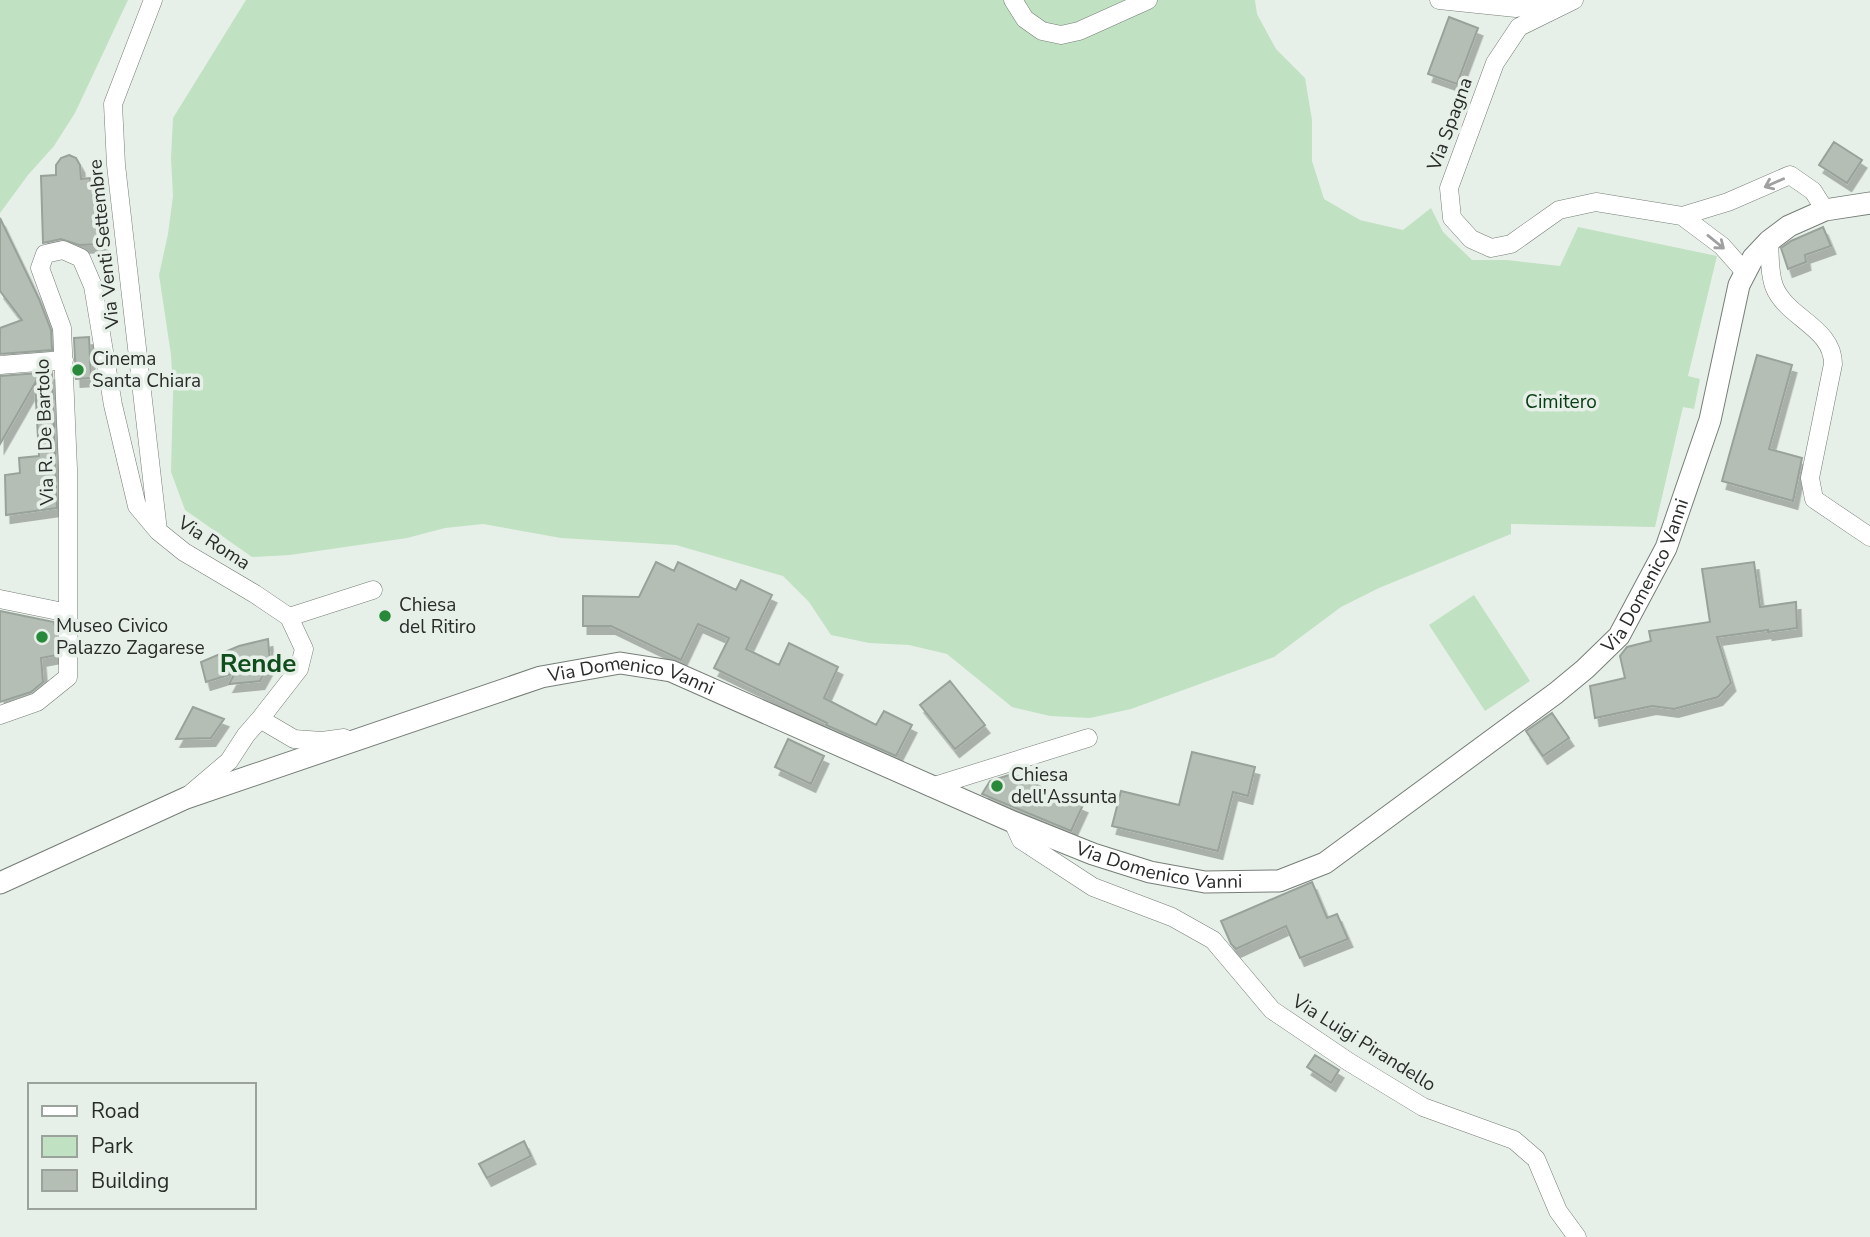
<svg xmlns="http://www.w3.org/2000/svg" width="1870" height="1237" viewBox="0 0 1870 1237" font-family="'Nunito Sans',sans-serif">
	<defs>
		<filter id="shadow"><feDropShadow dx="4.5" dy="8" stdDeviation="0" flood-color="#0004"/></filter>
	</defs>
	<rect width="100%" height="100%" fill="#e7f0e8"/>
	<path fill="#c1e1c3" d="M0,0h128l-53,113 -21,33 -26,29 -28,38z
		M246,0h1009l2,14 19,35 29,29 7,42v41l12,38 36,21 43,10 28,-22 12,24 29,28h35l53,6 18,-39 139,29 -29,120 12,3 -6,30 -11,-2 -28,120 -144,-3v10l-132,54 -38,19 -67,50 -143,52 -41,9 -40,-2 -38,-9 -65,-53 -38,-9 -40,-2 -38,-8 -22,-33 -26,-26 -107,-31 -115,-7 -78,-14 -38,4 -38,10 -117,17 -38,2 -67,-47 -14,-38 2,-79 -2,-38 -12,-80 9,-41 5,-38 -2,-38 2,-40z
		M1474,595l56,86 -45,30 -56,-86z"/>
	<path fill="#b5beb5" stroke="#99a29a" stroke-width="2" filter="url(#shadow)" d="M1449,17l29,11 -21,56 -29,-10z
		M1834,142l28,18 -15,23 -28,-18z
		M69,155l7,3 4,7 1,14 9,-1v11h12l2,55 -25,1 -18,-6 -18,4 -2,-67 15,-1v-10l5,-7z
		M0,218l39,81 12,31 1,20 -52,4v-26l22,-8 -22,-29z
		M1823,227l8,19 -26,9 1,7 -18,7 -7,-21 10,-7z
		M89,337l2,41 -15,1 -2,-41z
		M1757,355l35,10 -23,84 33,9 -9,43 -71,-20z
		M52,372l5,136 -51,7 -1,-40 15,-2 -1,-15 20,-2 -4,-73 -35,61v-68z
		M656,562l18,9 4,-9 58,28 5,-10 31,15 -26,54 33,16 10,-22 49,24 -14,31 52,27 8,-14 28,14 -16,31 -70,-31 1,-2 -113,-55 15,-30 -31,-14 -17,36 -70,-34h-28v-30l56,1z
		M1754,562l6,45 36,-5 1,26 -29,4v-2l-51,7 14,46 -13,14 -44,12 -22,-3 -57,12 -5,-32 35,-8 -5,-22 7,-9 24,-6 -2,-10 61,-9 -8,-53z
		M0,611l54,11 3,13v20l-16,3 2,24 -12,10 -31,10z
		M268,639l2,24 -10,18 -31,3 6,-11 -29,9 -5,-20 38,-16z
		M950,681l35,44 -30,24 -35,-44z
		M193,707l31,12 -13,19 -35,1z
		M1552,713l17,25 -26,18 -17,-25z
		M788,739l36,17 -13,28 -36,-17z
		M1192,752l63,15 -7,29 -15,-4 -15,59 -106,-25 9,-35 58,14z
		M1012,774l71,31 -12,26 -89,-37 8,-13z
		M1312,882l15,36 10,-4 11,25 -48,19 -14,-32 -50,23 -5,-5 -10,-23z
		M1315,1055l24,15 -8,13 -24,-16z
		M524,1141l7,15 -44,22 -8,-14z"/>
	<g fill="none" stroke-linecap="round" stroke-linejoin="round">
		<defs>
			<path id="minor" d="M153,0l-40,104 3,61 42,366
				M1013,0l12,19 17,12 19,4 18,-4 69,-31
				M1439,0l77,8 40,-8
				M1574,0l-55,27 -24,36 -46,125 3,30 19,21 20,9 20,-4 48,-34 37,-8 86,14 46,-14 62,-27 23,16 12,19
				M1682,216l40,30 23,26
				M1769,241c1,13 0,32 5,45 12,32 59,41 59,78l-23,114 4,21 56,38
				M0,365l64,-5
				M0,599l68,14
				M289,617l84,-27
				M0,715l37,-13 31,-25v-208l-6,-141 -22,-60 5,-14 18,-4 18,8 12,28 20,119 24,101 21,25 26,21 71,42 34,23 15,32 -5,20 -39,50 34,20 28,2 22,-3
				M931,787l157,-49
				M189,795l40,-34 17,-26 14,-16
				M1013,822l8,18 72,47 79,30 41,23 59,70 77,52 74,45 91,33 22,19 22,52 19,26"/>
			<g id="major">
				<path id="s1" d="M0,883l186,-85 355,-121 79,-14 51,8 342,151 80,32 57,18 55,10 74,-1 46,-18 231,-170 29,-24 34,-33 47,-88 44,-128 29,-135 14,-27 16,-17 20,-15 36,-16 45,-7"/>
			</g>
		</defs>
		<use href="#minor" stroke="#767e77" stroke-width="19"/>
		<use href="#major" stroke="#767e77" stroke-width="23"/>
		<use href="#minor" stroke="#fff" stroke-width="18"/>
		<use href="#major" stroke="#fff" stroke-width="21"/>
	</g>
	<defs><path id="oneway-shaft" d="M-6 0H5M1.5-3L5.5 0L1.5 3" fill="none" stroke-width="1.6" stroke-linecap="round" stroke-linejoin="round" transform="scale(1.75)"/></defs>
	<g stroke="#9fa09f">
		<use href="#oneway-shaft" transform="translate(1774 183) rotate(156)"/>
		<use href="#oneway-shaft" transform="translate(1716 242) rotate(39)"/>
	</g>
	<g fill="#29893b" stroke="#e7f0e8" stroke-width="2.5">
		<circle cx="78" cy="370" r="7"/>
		<circle cx="385" cy="616" r="7"/>
		<circle cx="42" cy="637" r="7"/>
		<circle cx="997" cy="786" r="7"/>
	</g>
	<g text-anchor="middle" dominant-baseline="central" stroke-width="7" stroke-linejoin="round" paint-order="stroke">
		<g font-size="19" fill="#292c29" stroke="#e7f0e8">
			<text transform="translate(1450 124) rotate(-70)">Via Spagna</text>
			<text transform="translate(104 244) rotate(-96)">Via Venti Settembre</text>
			<text transform="translate(45 432) rotate(-92)">Via R. De Bartolo</text>
			<text transform="translate(214 543) rotate(33)">Via Roma</text>
			<text stroke="none"><textPath href="#s1" startOffset="1848">Via Domenico Vanni</textPath></text>
			<text stroke="none"><textPath href="#s1" startOffset="672">Via Domenico Vanni</textPath></text>
			<text stroke="none"><textPath href="#s1" startOffset="1239">Via Domenico Vanni</textPath></text>
			<text transform="translate(1364 1043) rotate(32)">Via Luigi Pirandello</text>
		</g>
		<g font-size="19" fill="#292c29" stroke="#e7f0e8" text-anchor="start">
			<text x="92" y="359">Cinema<tspan x="92" dy="22">Santa Chiara</tspan></text>
			<text x="399" y="605">Chiesa<tspan x="399" dy="22">del Ritiro</tspan></text>
			<text x="56" y="626">Museo Civico<tspan x="56" dy="22">Palazzo Zagarese</tspan></text>
			<text x="1011" y="775">Chiesa<tspan x="1011" dy="22">dell'Assunta</tspan></text>
		</g>
		<g font-size="19" fill="#073d13" stroke="#e7f0e8">
			<text x="1561" y="402">Cimitero</text>
		</g>
		<g font-size="26" font-weight="bold" fill="#0f4d1c" stroke="#e7f0e8">
			<text x="258" y="663">Rende</text>
		</g>
	</g>
	<rect x="28" y="1083" width="228" height="126" fill="#e7f0e8" stroke="#9ba29c" stroke-width="2"/>
	<rect x="42" y="1106" width="35" height="10" fill="#ffffff" stroke="#9ba29c" stroke-width="2"/>
	<text x="91" y="1118" font-size="21" fill="#292c29">Road</text>
	<rect x="42" y="1136" width="35" height="21" fill="#c1e1c3" stroke="#9ba29c" stroke-width="2"/>
	<text x="91" y="1153" font-size="21" fill="#292c29">Park</text>
	<rect x="42" y="1170" width="35" height="21" fill="#b5beb5" stroke="#9ba29c" stroke-width="2"/>
	<text x="91" y="1188" font-size="21" fill="#292c29">Building</text>
</svg>
